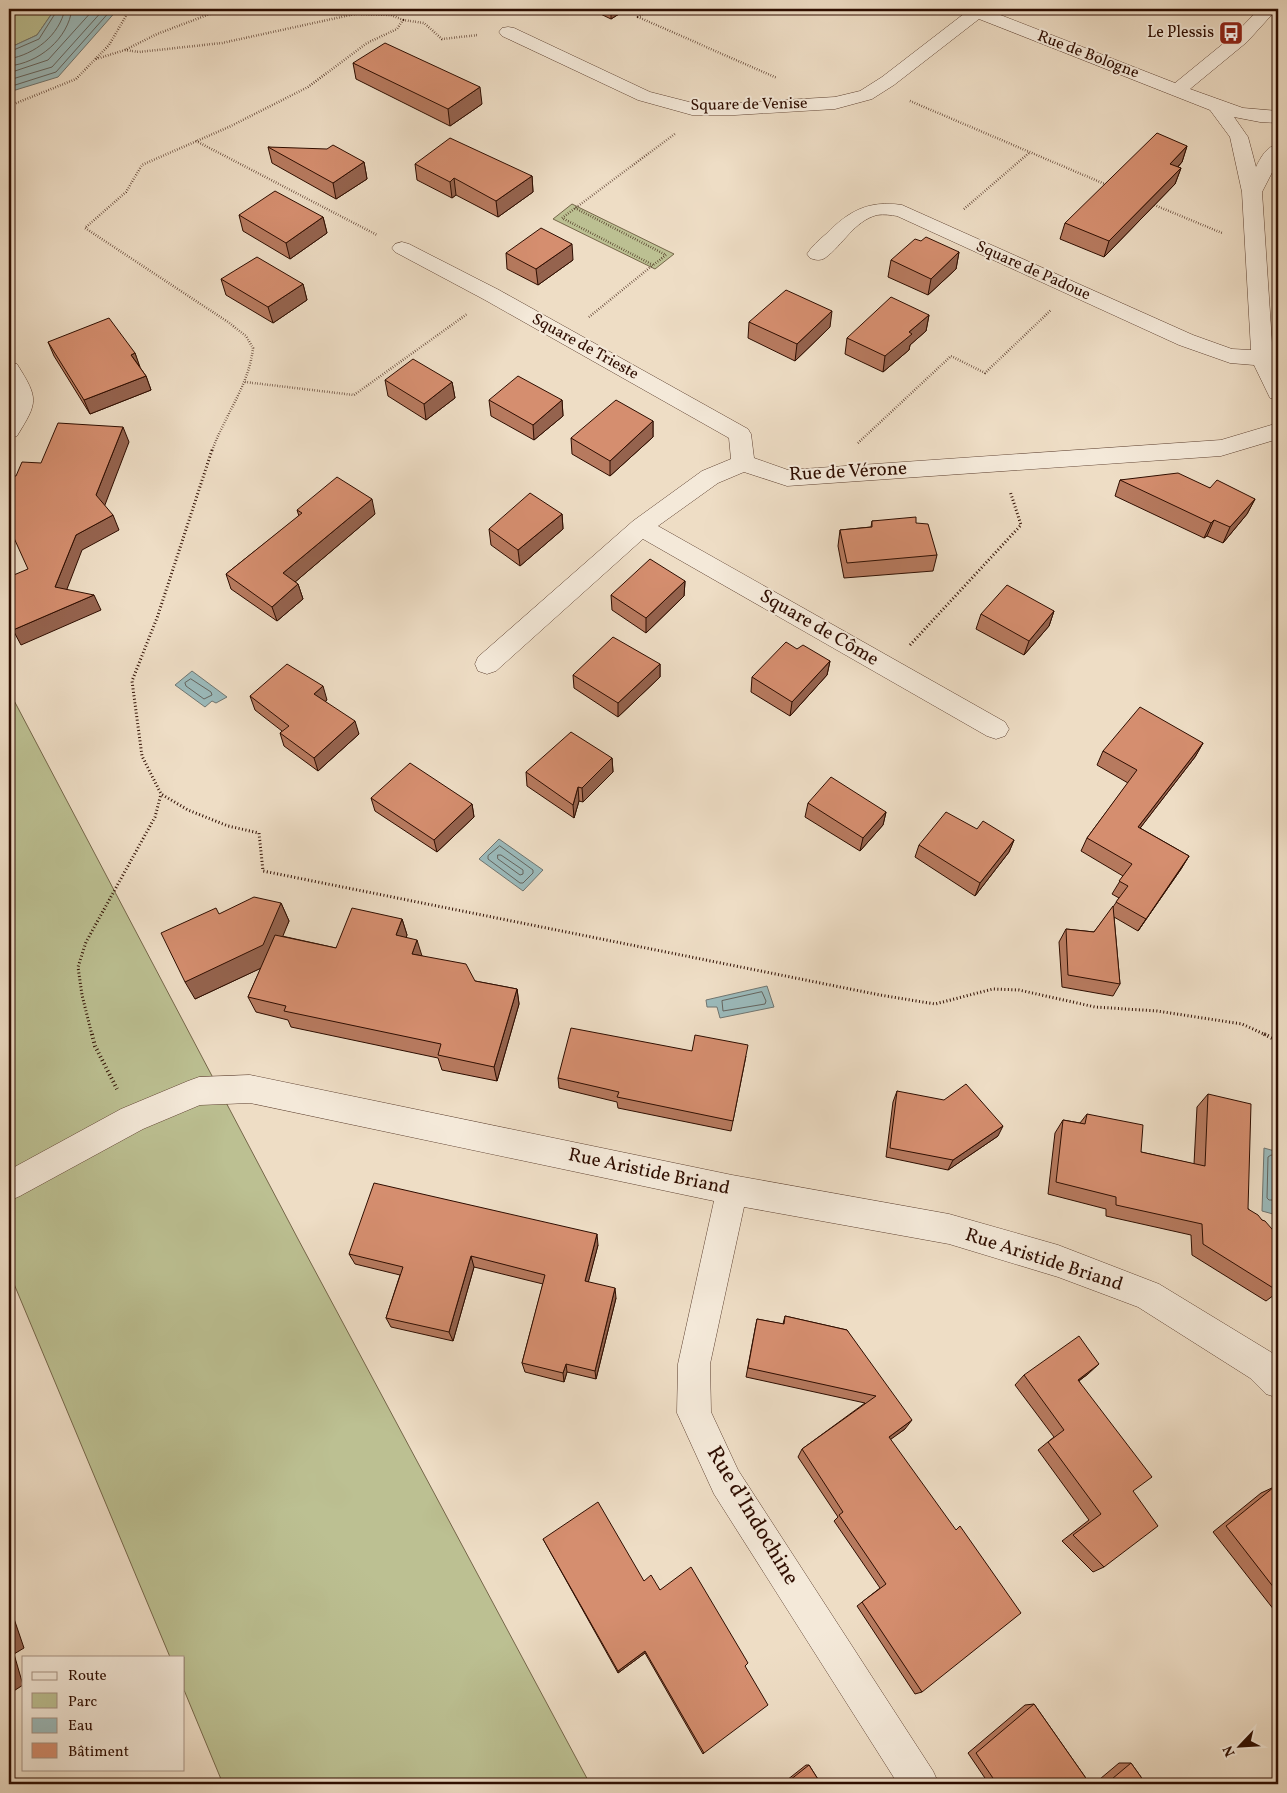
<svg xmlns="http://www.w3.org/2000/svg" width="1287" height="1793" viewBox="0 0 1287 1793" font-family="Vollkorn,serif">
	<rect width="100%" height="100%" fill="#eeddc5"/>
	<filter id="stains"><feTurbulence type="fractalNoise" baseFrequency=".004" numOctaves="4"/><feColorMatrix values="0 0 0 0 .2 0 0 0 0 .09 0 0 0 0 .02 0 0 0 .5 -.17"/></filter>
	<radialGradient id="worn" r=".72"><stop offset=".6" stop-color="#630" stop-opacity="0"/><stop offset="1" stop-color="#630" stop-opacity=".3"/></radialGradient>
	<path fill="#bcc092" stroke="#756649" d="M9,9h46l-18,26 -28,13z
		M572,204l102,50 -19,15 -102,-50z
		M9,691l289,548 292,545h-367l-39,-94v-33h-14l-161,-385z"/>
	<path fill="#9bbabb" stroke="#6f7570" d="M55,9h63l-60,68 -49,15v-44l28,-13z
		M192,671l35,26 -11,6 -4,-2 -7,6 -30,-22z
		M499,839l44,31 -20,21 -44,-32z
		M767,986l7,21 -54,11 -3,-11h-10l-1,-7z
		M1264,1148l14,4v53l-5,-1v10l-11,-3z"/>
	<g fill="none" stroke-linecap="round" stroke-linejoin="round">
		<path stroke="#64645e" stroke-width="1" d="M9,52l30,-13 19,-30
			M9,59c26,-5 50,-23 56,-50
			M9,66c30,-3 59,-27 63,-57
			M9,73l39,-13 46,-51
			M9,80l43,-13 52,-58
			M9,87l47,-15 56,-63
			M191,679l20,13 1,3 -8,4 -18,-13 -1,-3z
			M500,846l33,24v3l-10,10h-3l-32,-24v-3z
			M498,855h3l22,15v4l-3,1 -22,-16z
			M762,992l4,9 -1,3 -42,7 -1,-10z
			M1278,1156l-7,-1 -3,2 -1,41 2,2h9"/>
		<defs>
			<path id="street" d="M961,9h24l190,74 60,-49 24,-25h18l-30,33 -57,47 53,19 35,3v12l-18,-1 -26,-5 14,20 8,30c5,-10 10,-20 22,-23v17l-16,31 11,166 5,12v30l-8,-2 -16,-33 -24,-2 -51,-18 -282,-129c-6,-1 -13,-2 -20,-1 -23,6 -34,30 -52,43 -5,3 -10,2 -15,0l-3,-4c5,-8 12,-14 19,-20 23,-23 42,-34 76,-29l291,130 39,14 19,1 -9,-158 -12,-55 -20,-27 -231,-91 -85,66 -22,14 -37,10 -100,6h-43l-54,-15 -136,-64 -3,-4 3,-4 6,-1 6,1 136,64 43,11h42l100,-6 25,-6 22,-14 83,-64z
				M402,242l7,2 90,46 249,139 3,5 3,24 34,12 433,-30 57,-17v16l-57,17 -434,30 -43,-14 -26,11 -60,43 347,196 4,7 -4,7 -9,3 -9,-3 -344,-197 -147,132 -9,3 -9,-3 -3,-7 3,-7 155,-136 69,-50 29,-12 -2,-21 -244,-138 -90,-48 -3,-4 3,-4z
				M9,362l8,2c22,35 21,38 0,72l-8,3v-26l4,-13 -4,-14z
				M250,1075l482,100 217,39 109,31 101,39 115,70 4,5v39l-12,-4 -16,-16 -112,-71 -80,-30 -109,-33 -205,-37 -34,157 1,48 27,58 195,301 6,13h-41l-184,-290 -37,-81 1,-49 36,-163 -464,-98 -50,2 -57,24 -123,67 -11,5v-31l112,-61 67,-28 11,-4z"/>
		</defs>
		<use href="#street" stroke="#5e4131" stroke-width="1"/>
		<path stroke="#2e0d00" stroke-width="2.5" stroke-dasharray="0.5 2" stroke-linecap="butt" d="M651,9l-13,8 139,61
			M403,20l21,3 18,16 36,-4
			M125,50l14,2 83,-9 133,-29 36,1 12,5 -6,9 -30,14 -59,44 -79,40 -87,38 -16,27 -41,36 143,94 18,14 7,12c-4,38 -29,68 -41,103
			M96,59l29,-9 32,-16 66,-25
			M910,101l197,84
			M9,106l67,-27 33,-34 21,-36
			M196,141l181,94
			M1152,204l70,29
			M575,208l91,47 -13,10
			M964,209l66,-57
			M589,317l64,-52 -91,-47 114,-85
			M245,382l109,13 113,-81
			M858,443l93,-87 34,17 66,-63"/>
		<path stroke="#2e0d00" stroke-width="3" stroke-dasharray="1 2.5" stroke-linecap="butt" d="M212,450l-55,168 -25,63 10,75 19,38 27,16 40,16 31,7 4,38 617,124 55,9 58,-15 26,1 76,17 62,4 85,13 24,11
			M910,645l111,-120 -11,-34
			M92,1035l-10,-40 -4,-28 8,-25 69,-125 6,-23"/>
		<path stroke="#2e0d00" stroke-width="4" stroke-dasharray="1 3" stroke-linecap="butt" d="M92,1034l3,12 22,43
			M1264,1034l14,7"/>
		<use href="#street" fill="#f4e9d9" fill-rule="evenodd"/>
	</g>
	<path fill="#b77a5f" stroke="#2e0d00" d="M590,9h37l-16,10z
		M353,63l129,41 -32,22 -94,-47z
		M1187,146l-5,16 -4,5 3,1 -6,16 -71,73 -44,-18 5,-16z
		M268,147l96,15 3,17 -31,20 -64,-36z
		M415,164l117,12 1,16 -35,25 -42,-22 -4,3 -35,-18z
		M239,215l84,2 4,16 -37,26 -47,-28z
		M959,252l-3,17 -28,26 -40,-18 3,-17z
		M506,253l67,7 -35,25 -31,-16z
		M221,279l82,5 4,16 -34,23 -47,-28z
		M929,315l-3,16 -16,14 -1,5 -26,22 -38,-18 2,-16z
		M749,322l81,5 -35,34 -47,-23z
		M48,342l87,11 4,13 7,10 5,14 -61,24 -36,-58z
		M385,380l67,2 3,16 -29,22 -38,-24z
		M489,400h73l1,16 -29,24 -43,-24z
		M653,421v16l-43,39 -38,-22 -1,-16z
		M1120,480l90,8 45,11 -8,15 -24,29 -16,-7 -3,2 -89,-42z
		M297,510l78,4 -80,68 3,2 5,15 -26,22 -46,-32 -5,-15 73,-58z
		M562,514l1,15 -43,37 -29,-21 -2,-16z
		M872,521l44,2 21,32 -4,16 -89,7 -6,-32 2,-16 31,-3z
		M685,581l-1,15 -38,37 -34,-23 -1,-15z
		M1054,611l-5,15 -25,29 -48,-26 5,-15z
		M797,649l33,12 -3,14 -37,41 -39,-24 1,-15z
		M660,664v13l-42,40 -44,-29 -1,-13z
		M250,696l77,4 -2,1 34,33 -41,37 -34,-25 -4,-13 2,-2 -27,-21z
		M1203,743l-8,14 -55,71 49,28 -8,13 -43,62 -24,-14 6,67 -7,12 -51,-9 -3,-45 7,-13 28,3 19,-25 6,-9 -7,-4 11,-18 -42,-25 6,-13 41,-55 -31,-18 6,-14z
		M612,758l1,14 -30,30 -4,-1 -5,17 -47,-32 -1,-14z
		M371,798l101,6 2,13 -37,35 -62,-41z
		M808,803l78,9 -3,13 -23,26 -55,-34z
		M1014,840l-5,12 -34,44 -60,-39 4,-12z
		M281,903l8,18 -7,15 54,12 66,-29 5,16 -1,2 16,19 53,25 42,8 2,15 -22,77 -55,-11 -4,-12 -147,-31 -3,-7 -32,-8 -8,-15 13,-29 -66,31z
		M692,1051l54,5 -15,75 -113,-23 -1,-6 -58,-14 -1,-10z
		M897,1091l101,45 -50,34 -62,-13 7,-55z
		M1208,1094l40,115 14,11 16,16v56l-12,9 -74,-46 -1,-20 -85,-19v-7l-58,-15 7,-61 8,-13 17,3 7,-9 54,38 53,12 3,-57z
		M598,1245l-10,37 28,16 -20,81 -29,-7 -3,10 -39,-10 -3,-9 21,-79 -69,-17 -21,74 -62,-14 -5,-9 14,-43 -45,-11 -6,-10z
		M785,1316l62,14 58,99 -15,10 32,253 -7,2 -58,-88 23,-18 -46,-67 4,-4 -40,-60 4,-8 63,-46 -119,-26 9,-48 2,-10 26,5z
		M1088,1374l-9,7 54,110 -29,76 -11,5 -31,-31 27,-21 -51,-70 16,-13 -39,-52 9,-10z
		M1274,1487l4,5v123l-65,-83 48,-39z
		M543,1539l101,42 16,9 85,76 -41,87 -1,1 -58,-101 -27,20z
		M1034,1704l56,80h-101l-21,-31 57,-48z
		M1119,1763h12l15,21h-52z
		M806,1765h3l12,19h-39z"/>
	<path fill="#95634e" stroke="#2e0d00" d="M611,9h16l-16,10z
		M480,87l2,17 -32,22 -2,-17z
		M1187,146l-5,16 -17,18 5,-16z
		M364,162l3,17 -31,20 -3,-16z
		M1181,168l-6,16 -71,73 5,-16z
		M532,176l1,16 -35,25 -2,-16z
		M454,178l2,17 -4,3 -2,-16z
		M323,217l4,16 -37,26 -4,-16z
		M572,244l1,16 -35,25 -2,-16z
		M959,252l-3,17 -28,26 3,-16z
		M303,284l4,16 -34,23 -5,-16z
		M832,311l-2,16 -35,34 2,-17z
		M929,315l-3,16 -16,14 -1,5 -26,22 2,-16 24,-24z
		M135,353l5,14 -9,-12z
		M146,376l5,14 -61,24 -6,-14z
		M452,382l3,16 -29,22 -2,-16z
		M562,400l1,16 -29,24 -1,-15z
		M653,421v16l-43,39v-15z
		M123,427l6,15 -26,68 -7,-15z
		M372,499l3,15 -87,74 -5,-15z
		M1255,499l-8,15 -24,29 7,-16z
		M562,514l1,15 -43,37 -2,-16z
		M113,515l6,15 -37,20 -20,52 -7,-15 21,-52z
		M1214,520l-7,16 -3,2 7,-15z
		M685,581l-1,15 -38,37v-15z
		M298,584l5,15 -26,22 -5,-14z
		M94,595l7,15 -80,35 -8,-15z
		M1054,611l-5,15 -25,29 5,-14z
		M830,661l-3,14 -37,41 2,-14z
		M660,664v13l-42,40v-14z
		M323,686l4,14 -9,7 -4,-13z
		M355,721l4,13 -41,37 -4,-13z
		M1203,743l-8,14 -64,83 7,-13z
		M612,758l1,14 -30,30 -1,-14z
		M578,787l1,14 -5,17 -1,-13z
		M472,804l2,13 -37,35 -3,-12z
		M886,812l-3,13 -23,26 3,-13z
		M1014,840l-5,12 -34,44 5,-13z
		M1189,856l-8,13 -43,62 8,-12z
		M281,903l8,18 -17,42 -77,36 -10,-17z
		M402,919l5,16 -6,16 -5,-16z
		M417,940l5,16 -10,-2z
		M517,989l2,15 -22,77 -3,-14z
		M1003,1126l-5,10 -50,34 5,-10z
		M597,1234l1,11 -12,46 -1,-10z
		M471,1256l3,11 -21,74 -4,-9z
		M615,1288l1,10 -20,81 -1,-8z
		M566,1364l1,8 -3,10 -1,-9z
		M1099,1364l-11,10 -21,15 11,-9z
		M912,1420l-7,9 -22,16 6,-8z
		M9,1472l3,7 -3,2z
		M9,1604l15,44 -10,6 9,31 -14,9z
		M645,1651v2l-27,20v-2z"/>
	<path fill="#d58e6f" stroke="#2e0d00" d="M385,43l95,44 -32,22 -95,-46z
		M1157,133l30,13 -17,18 11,4 -72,73 -44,-18z
		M450,138l82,38 -36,25 -42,-23 -4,4 -35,-18z
		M333,145l31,17 -31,21 -65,-36 59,2z
		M275,191l48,26 -37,26 -47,-28z
		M541,228l31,16 -36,25 -30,-16z
		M926,237l33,15 -28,27 -40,-19 24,-21 6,2z
		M257,257l46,27 -35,23 -47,-28z
		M786,290l46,21 -35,33 -48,-22z
		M891,297l38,18 -20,17 3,2 -27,22 -38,-18z
		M109,318l26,35 -4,2 15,21 -62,24 -36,-58z
		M413,359l39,23 -28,22 -39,-24z
		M518,376l44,24 -29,25 -44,-25z
		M616,400l37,21 -43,40 -39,-23z
		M58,423l65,4 -27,68 17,20 -37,20 -21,52 39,8 -81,35 -4,-7v-46l19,-8 -19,-42v-13l1,-2h-1v-28l3,-8h4l6,-14 19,1z
		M1178,473l32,15 7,-8 38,19 -25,28 -16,-7 -3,3 -91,-43z
		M337,477l35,22 -89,74 15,11 -26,23 -46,-33 76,-61 -5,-3z
		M530,493l32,21 -44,36 -29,-21z
		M916,517v6l12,1 9,31 -90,8 -7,-33 32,-3v-6z
		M650,559l35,22 -39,37 -35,-23z
		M1007,585l47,26 -25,30 -48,-27z
		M613,637l47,27 -42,39 -45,-28z
		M786,642l11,7 6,-4 27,16 -38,41 -40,-25z
		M287,664l36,22 -9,8 41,27 -41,37 -34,-25 9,-7 -39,-30z
		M1140,707l63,36 -65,84 51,29 -43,63 -30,-17 12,-16 -9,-5 13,-17 -45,-26 50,-68 -34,-19z
		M571,732l41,26 -30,30 -4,-1 -5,18 -47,-33z
		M410,763l62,41 -38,36 -63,-42z
		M831,777l55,35 -23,26 -55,-35z
		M946,812l31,17 6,-8 31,19 -34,43 -61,-38z
		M254,897l27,6 -18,42 -78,37 -24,-49 55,-25 3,6z
		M1113,906l7,78 -52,-9 -2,-46 28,3z
		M352,908l50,11 -6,16 21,5 -5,14 54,10 9,17 42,8 -23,78 -56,-12 3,-11 -157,-33 2,-5 -38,-9 27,-62 61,13z
		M571,1028l121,23 3,-16 53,10 -15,76 -116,-24 2,-5 -61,-14z
		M966,1084l37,42 -50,34 -63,-12 7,-57 47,9z
		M1208,1094l43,10 -3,105 10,6 4,5 3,1 13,15v55l-75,-47 -1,-20 -86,-19v-8l-60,-15 7,-62 22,4 2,-10 56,11 -2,27 64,14z
		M374,1183l223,51 -12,47 30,7 -20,83 -29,-7 -3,9 -41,-10 23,-88 -74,-19 -22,76 -63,-14 17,-51 -54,-13z
		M785,1316l62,14 65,90 -23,17 67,93 4,-4 61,87 -99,79 -60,-90 24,-18 -47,-69 4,-3 -41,-63 74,-53 -128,-28 9,-49 27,5z
		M1079,1336l20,28 -21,16 74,97 -19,14 25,35 -54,41 -31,-32 28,-21 -53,-72 16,-12 -40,-55z
		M1274,1487l4,5v101l-52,-67z
		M598,1502l46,79 7,-6 9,15 31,-23 57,96 -3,3 23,39 -64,48 -59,-102 -27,20 -75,-132z
		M9,1636l3,10 -3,2z
		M9,1675l2,8 -2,2z
		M1034,1704l56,80h-93l-21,-31z
		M1131,1763l15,21h-40z
		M809,1765l12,19h-36z"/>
	<defs>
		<symbol id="bus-square" viewBox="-11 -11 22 22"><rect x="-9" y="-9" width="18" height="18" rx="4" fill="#8f2418" stroke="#f4e9d9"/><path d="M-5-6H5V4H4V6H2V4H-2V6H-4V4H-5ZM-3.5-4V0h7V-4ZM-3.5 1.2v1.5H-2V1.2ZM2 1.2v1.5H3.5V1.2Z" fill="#fff"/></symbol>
	</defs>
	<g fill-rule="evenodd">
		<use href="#bus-square" x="1217" y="19" width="28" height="28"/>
	</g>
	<g text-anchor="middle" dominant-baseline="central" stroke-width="4" stroke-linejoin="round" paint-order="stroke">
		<g font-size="16" fill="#2e0d00" stroke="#f4e9d9" text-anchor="end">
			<text x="1214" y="33">Le Plessis</text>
		</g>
		<g font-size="16" fill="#2e0d00" stroke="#f4e9d9">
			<text transform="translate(1088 55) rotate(21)">Rue de Bologne</text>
			<text transform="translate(749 105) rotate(-1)">Square de Venise</text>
			<text transform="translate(1033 271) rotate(24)">Square de Padoue</text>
			<text transform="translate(585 347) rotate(29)">Square de Trieste</text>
		</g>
		<g font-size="19" fill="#2e0d00" stroke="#f4e9d9">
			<text transform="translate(848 472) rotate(-3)">Rue de Vérone</text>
			<text transform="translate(819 628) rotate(30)">Square de Côme</text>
			<text transform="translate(649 1172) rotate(12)">Rue Aristide Briand</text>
			<text transform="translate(1044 1260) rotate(18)">Rue Aristide Briand</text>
		</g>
		<g font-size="22" fill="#2e0d00" stroke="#f4e9d9">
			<text transform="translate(752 1516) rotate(59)">Rue d’Indochine</text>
		</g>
	</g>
	<rect width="1287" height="1793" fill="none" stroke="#eeddc5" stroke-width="30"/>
	<rect x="10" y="10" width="1267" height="1773" fill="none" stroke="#2e0d00" stroke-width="2.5"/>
	<rect x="15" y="15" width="1257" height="1763" fill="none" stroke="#2e0d00"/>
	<rect x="22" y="1656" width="162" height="115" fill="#f4e9d9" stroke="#a59182"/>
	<rect x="32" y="1672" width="25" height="8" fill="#f4e9d9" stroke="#a59182"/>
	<text x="68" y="1680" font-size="15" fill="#2e0d00">Route</text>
	<rect x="32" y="1693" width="25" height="15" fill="#bcc092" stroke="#a59182"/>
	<text x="68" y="1706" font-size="15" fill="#2e0d00">Parc</text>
	<rect x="32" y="1718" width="25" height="15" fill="#9bbabb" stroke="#a59182"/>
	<text x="68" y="1730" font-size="15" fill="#2e0d00">Eau</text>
	<rect x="32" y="1743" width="25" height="15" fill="#d58e6f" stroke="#a59182"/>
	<text x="68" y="1756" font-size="15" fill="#2e0d00">Bâtiment</text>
	<g transform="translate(1240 1746) rotate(245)" stroke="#f4e9d9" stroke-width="4" paint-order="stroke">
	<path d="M0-4L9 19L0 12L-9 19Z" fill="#2e0d00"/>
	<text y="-8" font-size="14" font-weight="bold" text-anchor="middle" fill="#2e0d00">N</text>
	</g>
	<rect width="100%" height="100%" filter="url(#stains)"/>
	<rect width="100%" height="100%" fill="url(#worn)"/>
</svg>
